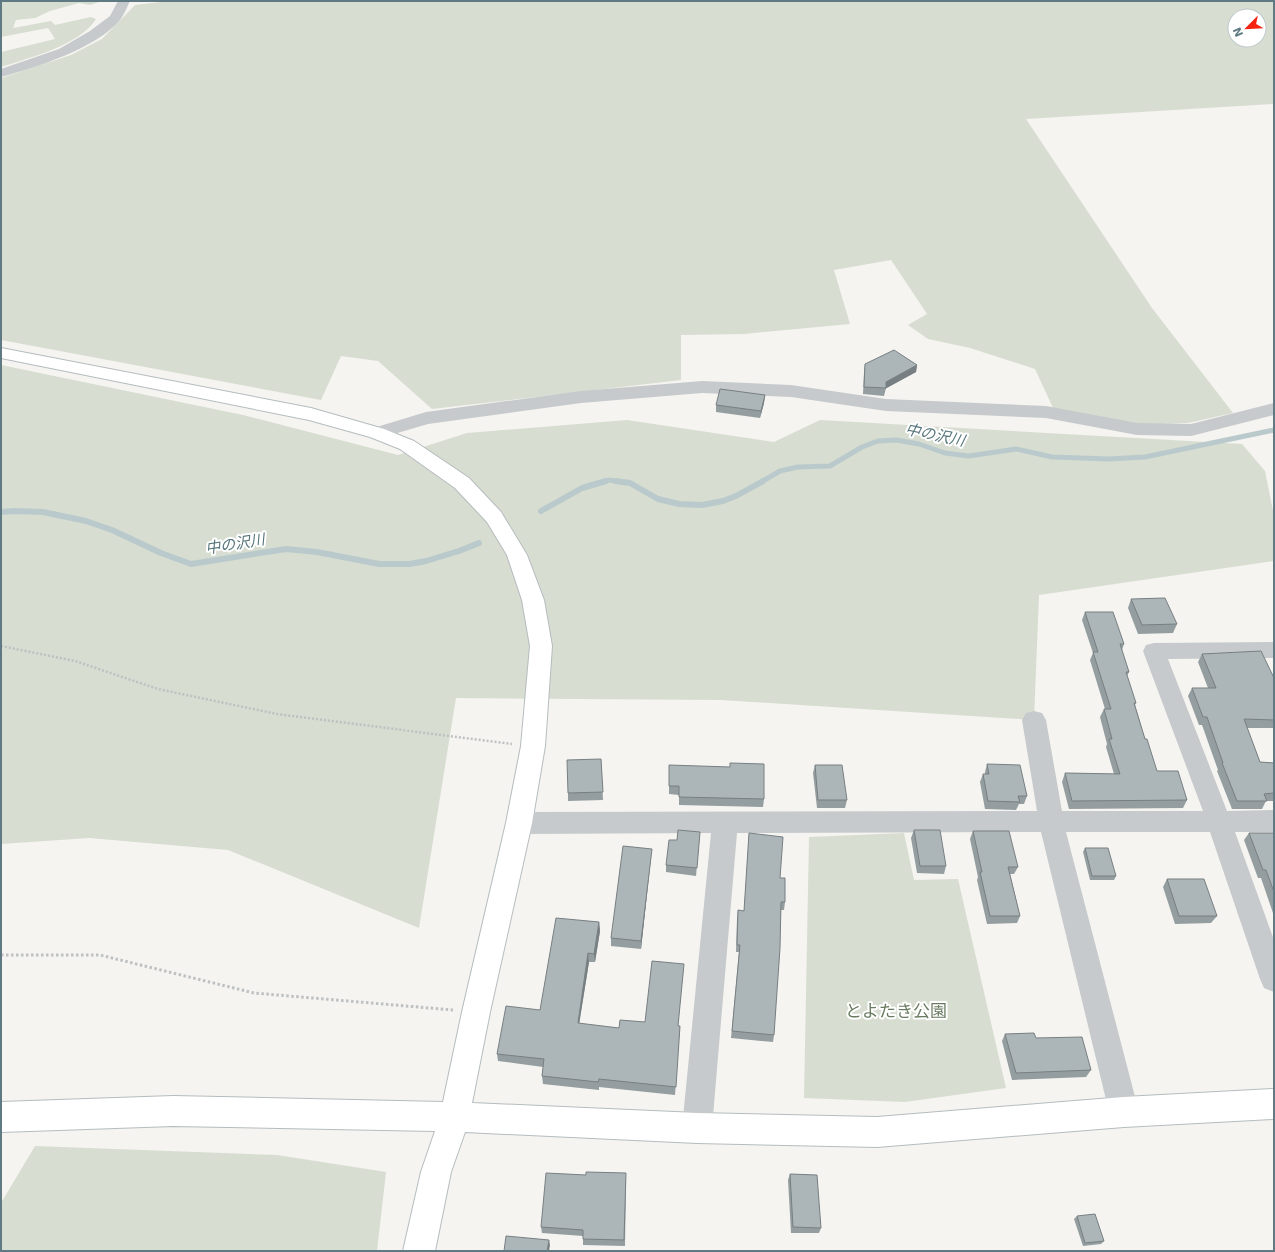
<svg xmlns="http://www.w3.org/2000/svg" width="1275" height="1252" viewBox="0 0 1275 1252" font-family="'DejaVu Sans','Noto Sans JP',sans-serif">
	<rect width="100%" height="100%" fill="#f5f4f0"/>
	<path fill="#d7ddd0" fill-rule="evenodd" d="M1,1h101l-12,4 -11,-2 -29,8 -15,7 -19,2 -3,8 38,-7 4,4 36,-8 5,2c-16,26 -67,39 -95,48v-15l54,-13 -7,-11 -47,9z
		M170,1h1104v103l-248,15 126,189 81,105 -45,10 -52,2 -82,-15 -19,-41 -65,-21 -42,-9 -20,-14 19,-11 -36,-54 -57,10 16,54 -106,10 -63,1v45l-249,29 -54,-48 -37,-5 -20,44 -320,-60v-262l70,-23 31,-16 33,-34zM1235,16h24v24h-24z
		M1,365l242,50 155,40 69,-22 160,-13 147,22 46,-22 422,24 23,27 9,45v45l-235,34 -5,125 -313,-20 -265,-2 -37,230 -191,-78 -139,-12 -88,6z
		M904,833l10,47 44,-1 48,209 -101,14 -101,-4 5,-261z
		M35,1146l242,9 109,17 -9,79h-376v-48z"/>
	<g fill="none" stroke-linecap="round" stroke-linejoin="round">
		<path stroke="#bacacc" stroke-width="5" d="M603,482l6,-2 13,2
			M761,482l19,-11 18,-4 32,-1 32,-19 16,-6 18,-1 23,4 26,9 24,3 47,-7 36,8 57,2 36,-2 129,-27"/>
		<path stroke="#bacacc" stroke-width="6" d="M615,481l15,2 28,16 21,5 23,1 21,-4 13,-5 27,-15
			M541,511l41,-23 24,-7
			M1,512l13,-1 29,1 43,9 26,9 49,23 30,11 95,-15 31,3 62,12h31l16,-3 33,-10 20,-8"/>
		<defs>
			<path id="secondary" d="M1,348l310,60 73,21 30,12 55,37 32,34 26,43 17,45 8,46 -7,100 -13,77 -42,189 -18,91 225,10 180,4 247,-20 150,-8v30l-150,8 -247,20 -180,-4 -232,-11 -14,40 -16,79h-32l18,-79 14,-41 -262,-5 -172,6v-30l172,-6 270,6 19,-90 44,-189 15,-77 9,-100 -8,-46 -15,-45 -20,-33 -32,-34 -55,-39 -30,-12 -61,-17 -308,-62z"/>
		</defs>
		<use href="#secondary" stroke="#b5bcbf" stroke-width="2"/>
		<path stroke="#bec1c2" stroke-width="2.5" stroke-dasharray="2 2" stroke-linecap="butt" d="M1,646l74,15 83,28 119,25 235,30"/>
		<path stroke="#bec1c2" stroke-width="3" stroke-dasharray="2.5 2.5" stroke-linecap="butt" d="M1,955h99l154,38 199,17"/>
		<path fill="#c6cacc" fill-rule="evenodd" d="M118,1h12c-3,6 -6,14 -10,19 -23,28 -85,48 -119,57v-8l58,-20 31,-18 20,-15z
			M702,381l89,4 95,14 160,7 91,17 54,1 83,-21v12l-83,21 -54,-1 -91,-17 -160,-7 -95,-14 -89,-4 -121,10 -153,21 -51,15 -7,-2 -3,-4 3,-4 56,-17 155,-21z
			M1274,642v16l-106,1 59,152 47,-1v22h-39l39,108v52l-10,-4 -4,-9 -50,-147h-144l73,280 -5,10 -10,5 -10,-5 -5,-10 -68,-280 -304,1 -25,295 -4,11 -11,4 -11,-4 -4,-11 29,-295 -192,1 -9,-4 -4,-7 4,-7 9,-4 518,-1 -15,-91 4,-7 8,-2 8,2 4,7 16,91h141l-60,-160 3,-6 8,-2z"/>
		<use href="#secondary" fill="#fff" fill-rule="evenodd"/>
	</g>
	<path fill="#949d9f" d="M865,364l52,1 -1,7 -30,16 -2,8 -21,-2 1,-22z
		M765,395l-1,8 -4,15 -44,-6v-7z
		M1131,599l46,25 -4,9 -35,1 -10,-26z
		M1085,612l39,32 -2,6 7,22 -2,4 9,27 -1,2 10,34 12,32 30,29 -4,8 -114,1 -7,-27 3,-9 49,1 -8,-27 1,-3 -7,-27 4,-8h1l-15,-49 3,-7 -11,-33z
		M1202,654l72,24v50h-27l13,34 14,1v38h-8l-4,8h-30l-15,-38 1,-1 -16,-45h-3l-11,-29 4,-8h16l-10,-26z
		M601,759l2,41 -35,1v-8z
		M987,764l40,32 -3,8h-5l-3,6 -31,-1 -5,-27 3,-8h2v-2z
		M669,765l95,34 -1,8 -84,-2v-10l-10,-1z
		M815,765l32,35 -2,8h-28l-4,-35z
		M914,830l32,36 -2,8 -27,-1 -6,-35z
		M973,831l45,36 -4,7h-4l10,42 -3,7 -30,1 -10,-44 1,-3 -8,-38z
		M700,832l-4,44 -30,-4v-7l11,-25z
		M749,833l31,45 5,24 -1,8h-3l-7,125 -1,7 -42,-4 8,-86h-3l1,-34 1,-8 6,1z
		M1249,833h25v83l-13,-38h-3l-14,-38z
		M1085,848l31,28 -2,4h-24l-7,-28z
		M651,857l-10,92 -30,-3v-8z
		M1167,879l50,37 -6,7 -36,1 -12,-37z
		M599,922l1,9 -5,31h-6l-10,62 40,4 26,-6 38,-49 -5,53h2l-5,69 -76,-8v3l-56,-6 -1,-8 1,-9 -45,-6 -1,-7 43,-44z
		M1005,1034l86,36 -5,7 -74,3 -10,-39z
		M790,1174l31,54 -2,5h-28l-3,-53z
		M626,1179l-1,67 -42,-1v-9l-41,-3 -1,-6z
		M1077,1216l27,25 -3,3 -18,2 -9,-27z"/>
	<path fill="#787f82" d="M917,365l-1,7 -31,17 1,-7z
		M765,395l-1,8 -4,15 1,-7z
		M652,849l-1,8 -10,92v-8z
		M599,922l1,9 -5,31 -1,-8z
		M588,953l1,9 -11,69v-8z
		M549,1240l1,5 -1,6h-2z"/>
	<path fill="#acb6b9" stroke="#787f82" d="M894,350l23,15 -31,17v6l-22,-1 1,-23z
		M720,389l45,6 -4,16 -45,-6z
		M1165,598l12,26 -35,1 -11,-26z
		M1085,612h28l11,32h-4l9,28h-3l10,31h-2l11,36h2l10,32h21l9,29 -115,1 -7,-28 55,1 -11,-35h3l-8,-30h7l-18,-57h5z
		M1261,651l13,27v42l-30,-1 16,43 14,1v30l-10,1 3,7h-30l-15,-38h1l-16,-46h-4l-11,-29h24l-14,-34z
		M601,759l2,33 -35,1 -1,-33z
		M730,763l34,1v35l-85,-2v-11h-10v-21l61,2z
		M987,764l33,1 7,31h-9l2,6 -32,-1 -5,-27h6z
		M815,765h27l5,35h-29z
		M678,830l22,2 -3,36 -31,-3 3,-25h8z
		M914,830h26l6,36h-26z
		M973,831h36l9,36h-10l12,49h-30l-10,-44h2z
		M749,833l34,4 -3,41h5v24h-4l-1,46 -6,87 -42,-4 8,-86h-3l1,-35 6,1z
		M1249,833h25v59l-8,-22h-3z
		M623,846l29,3 -11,92 -30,-3z
		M1085,848h23l8,28h-24z
		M1167,879h37l13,37h-38z
		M556,918l43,4 -5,32 -6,-1 -10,70 41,5 1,-8 25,2 7,-61 32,3 -6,62h2l-4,61 -77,-8 -1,3 -56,-6 2,-17 -47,-5 9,-48 34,4z
		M1034,1033l2,5 46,-1 9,33 -75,3 -11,-39z
		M586,1172l40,1 -2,67 -41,-1v-9l-42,-3 5,-54 40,2z
		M790,1174l27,1 4,53 -28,-1z
		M1095,1214l9,27 -19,2 -8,-27z
		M506,1236l43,4 -2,11h-43z"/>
	<g text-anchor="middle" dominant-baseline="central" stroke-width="4" stroke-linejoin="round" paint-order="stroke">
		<g font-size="15" font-style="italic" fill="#57767b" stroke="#fff">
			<text transform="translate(935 435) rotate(12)">中の沢川</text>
			<text transform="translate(235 544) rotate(-9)">中の沢川</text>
		</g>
		<g font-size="17" fill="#697b60" stroke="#fff">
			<text x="896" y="1011">とよたき公園</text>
		</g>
	</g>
	<rect width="1275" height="1252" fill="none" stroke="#607a84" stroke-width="4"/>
	<g transform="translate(1247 28) rotate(246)"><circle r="19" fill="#ffffff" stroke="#bfcace"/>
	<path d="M0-3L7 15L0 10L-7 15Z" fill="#f5230f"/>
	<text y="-6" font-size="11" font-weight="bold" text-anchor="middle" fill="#607a84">N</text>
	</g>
</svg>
